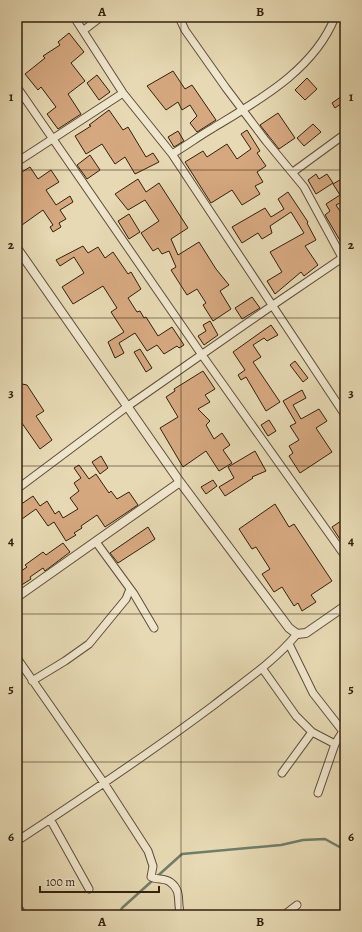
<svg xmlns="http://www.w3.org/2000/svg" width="362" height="932" viewBox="0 0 362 932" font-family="Alegreya,serif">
	<rect width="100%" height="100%" fill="#e6d9b3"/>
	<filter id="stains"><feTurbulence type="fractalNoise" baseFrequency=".005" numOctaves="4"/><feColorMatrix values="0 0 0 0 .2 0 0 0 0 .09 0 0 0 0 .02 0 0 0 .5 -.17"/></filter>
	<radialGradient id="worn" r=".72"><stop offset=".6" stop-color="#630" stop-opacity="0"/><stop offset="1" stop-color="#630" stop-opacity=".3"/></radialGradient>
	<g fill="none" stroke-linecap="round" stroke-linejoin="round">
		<path stroke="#707d69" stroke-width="2.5" d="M118,915l4,-7 60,-54 99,-9 22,-5 22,-1 20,11"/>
	</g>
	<path fill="#d6a880" stroke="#33200d" d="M69,33l15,19 -13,11 14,18 -17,13 13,20 -23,15 -11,-15 9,-7 -15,-20 -3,3 -13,-16 20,-16 -2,-2 17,-11 -2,-3z
		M173,71l12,18 7,-4 24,35 -19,12 -7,-9 7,-7 -7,-11 -8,5 -4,-8 -12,8 -19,-24z
		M97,75l13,17 -11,8 -12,-17z
		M307,78l10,11 -12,11 -10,-10z
		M345,94v7l-10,7 -3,-5z
		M109,110l14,20 5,-3 18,30 7,-4 6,9 -24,12 -10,-17 -10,7 -13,-20 -16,10 -11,-18 16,-10 -2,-1z
		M278,113l17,25 -16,11 -19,-24z
		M313,124l8,8 -17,14 -7,-8z
		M247,130l13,21 -3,2 9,13 -9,6 6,10 -8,4 5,8 -18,11 -10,-15 -21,13 -26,-41 18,-11 4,6 20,-13 10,15 14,-10 -10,-15z
		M178,131l6,10 -10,6 -6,-10z
		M90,155l10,15 -13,9 -10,-14z
		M30,167l8,12 13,-9 8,12 -13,8 10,15 14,-9 3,6 -13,8 6,9 -7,4 2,4 -8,5 -3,-5 3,-2 -10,-15 -21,15 -5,-8v-10l4,-3 -4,-6v-23z
		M316,174l3,5 8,-5 6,9 -17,11 -8,-14z
		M345,177v26l-1,-2 -8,4 9,14v30l-20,-34 5,-4 -4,-7 14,-9 -7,-11z
		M138,179l8,13 13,-9 29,45 -17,11 7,16 21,-13 17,27 13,16 -9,6 11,18 -18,12 -10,-16 3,-2 -9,-14 -10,6 -16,-25 5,-3 -7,-16 -7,3 -4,-6 -5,3 -12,-18 18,-12 -14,-21 -17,10 -13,-16z
		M288,192l20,30 -1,1 9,17 -11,6 13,19 -14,11 -3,-4 -26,22 -8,-13 15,-9 -12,-20 34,-19 -13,-21 -21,14 2,7 -10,6 -4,-6 -16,10 -10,-16 33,-19 6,9 13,-8 -6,-10z
		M129,214l11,18 -11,7 -11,-18z
		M83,246l5,7 10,-6 7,11 8,-6 15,22 3,-2 10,17 -13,9 9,14 3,-1 4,7 2,-1 12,19 14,-9 12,18 -5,3 -2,-2 -13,8 -7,-9 -10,6 -12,-18 -16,10 5,10 -9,5 -7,-16 16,-10 -13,-20 6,-4 -14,-22 -30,18 -11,-17 22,-14 -10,-16 -14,9 -4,-6z
		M252,297l8,11 -18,11 -7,-11z
		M210,321l8,14 -14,10 -6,-9 8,-5 -3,-6z
		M271,325l7,10 -11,6 -3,-3 -11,7 8,12 -8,5 27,40 -14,9 -20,-34 -5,3 -3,-5 7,-5 -12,-18z
		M140,349l12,19 -6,4 -12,-20z
		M295,361l13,17 -5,4 -13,-17z
		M203,371l12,18 -10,6 5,7 -12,7 12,12 -4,4 8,14 8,-6 8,12 -7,5 9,13 -13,8 -13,-20 -23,16 -23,-39 18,-11 -12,-20 9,-6 -1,-2z
		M22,384l5,1 17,26 -8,5 16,24 -12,9 -23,-33v-17l4,-2 -4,-9z
		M302,390l4,8 -13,7 8,14 18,-10 8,12 -11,7 16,24 -32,21 -11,-17 4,-3 -4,-7 10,-6 -9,-14 6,-3 -13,-22z
		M269,420l7,11 -8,5 -7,-11z
		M255,451l11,20 -14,6 1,1 -28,18 -6,-9 15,-9 -6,-11z
		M101,456l7,12 -8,6 -8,-12z
		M79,465l10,14 7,-5 13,19 2,-2 6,8 12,-7 9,13 -33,22 -8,-12 -16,11 1,2 -8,5 2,2 -10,6 -12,-19 -6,4 -12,-17 -14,10 -5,-8v-4l16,-11 7,10 7,-5 8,13 4,-3 4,7 15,-9 -8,-11 9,-7 -5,-8 7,-5 -7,-10z
		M213,480l4,6 -11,8 -5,-7z
		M275,504l14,23 5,-3 38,57 -21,14 5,7 -14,9 -4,-8 -4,3 -12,-19 -8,5 -12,-18 8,-5 -14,-22 -4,2 -13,-20z
		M341,521l4,6v20l-13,-20z
		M148,527l7,12 -37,24 -8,-10z
		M63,543l7,9 -25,19 -2,-3 -13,9 1,2 -14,9v-14l10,-7 -2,-2 18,-13 3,3z"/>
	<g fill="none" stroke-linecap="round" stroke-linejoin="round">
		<defs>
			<path id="minor" d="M74,17l49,76 49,61 173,261
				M179,17l6,13 41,58 40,53 38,46 40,74
				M84,30l17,-13
				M17,87l185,268 143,201
				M172,154c14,-8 27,-18 41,-26 46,-28 101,-58 122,-111
				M17,162l106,-69
				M293,172l52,-38
				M17,259l5,-3
				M17,489l111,-83 145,-101 72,-49
				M96,542l38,52 20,34
				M289,644l24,49 32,41
				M17,658l87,125 44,68 5,15 -2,11c6,3 14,1 19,5 13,9 6,21 11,33
				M262,668l34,48 16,16 23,12
				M32,681l33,-20 24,-17 37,-45 4,-10
				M282,773l30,-41
				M318,793l17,-49 8,-13
				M50,819l39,70
				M17,841c67,-44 133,-88 197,-136 28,-22 60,-43 83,-71
				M17,906l6,9
				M284,915l13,-10"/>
			<path id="tertiary" d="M17,248l163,234 109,146 8,6 9,-1 39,-27
				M17,597l163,-115"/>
		</defs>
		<use href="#minor" stroke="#604e36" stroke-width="9"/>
		<use href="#tertiary" stroke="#604e36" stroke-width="10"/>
		<use href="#minor" stroke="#efe6ce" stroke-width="7"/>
		<use href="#tertiary" stroke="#efe6ce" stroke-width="8"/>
	</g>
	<path fill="none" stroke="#33200d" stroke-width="1" stroke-opacity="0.55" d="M181,17v898M17,170h328M17,318h328M17,466h328M17,614h328M17,762h328"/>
	<rect width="362" height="932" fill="none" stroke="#e6d9b3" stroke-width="44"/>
	<path d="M40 886v6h119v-6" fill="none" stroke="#33200d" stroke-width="2"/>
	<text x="46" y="886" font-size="12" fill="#33200d" stroke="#efe6ce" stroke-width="3" paint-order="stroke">100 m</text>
	<rect x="22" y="22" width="318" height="888" fill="none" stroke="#33200d" stroke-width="1.5"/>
	<g font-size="13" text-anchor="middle" font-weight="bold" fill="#33200d">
		<text x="102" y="16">A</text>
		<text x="260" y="16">B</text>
		<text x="11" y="101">1</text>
		<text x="351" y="101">1</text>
		<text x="11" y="249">2</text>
		<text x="351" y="249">2</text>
		<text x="11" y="397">3</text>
		<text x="351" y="397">3</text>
		<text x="11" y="545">4</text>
		<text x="351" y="545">4</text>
		<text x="11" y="693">5</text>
		<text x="351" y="693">5</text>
		<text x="11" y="841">6</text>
		<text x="351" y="841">6</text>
		<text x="102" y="926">A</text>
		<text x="260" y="926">B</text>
	</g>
	<rect width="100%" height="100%" filter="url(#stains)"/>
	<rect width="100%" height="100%" fill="url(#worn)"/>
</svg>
